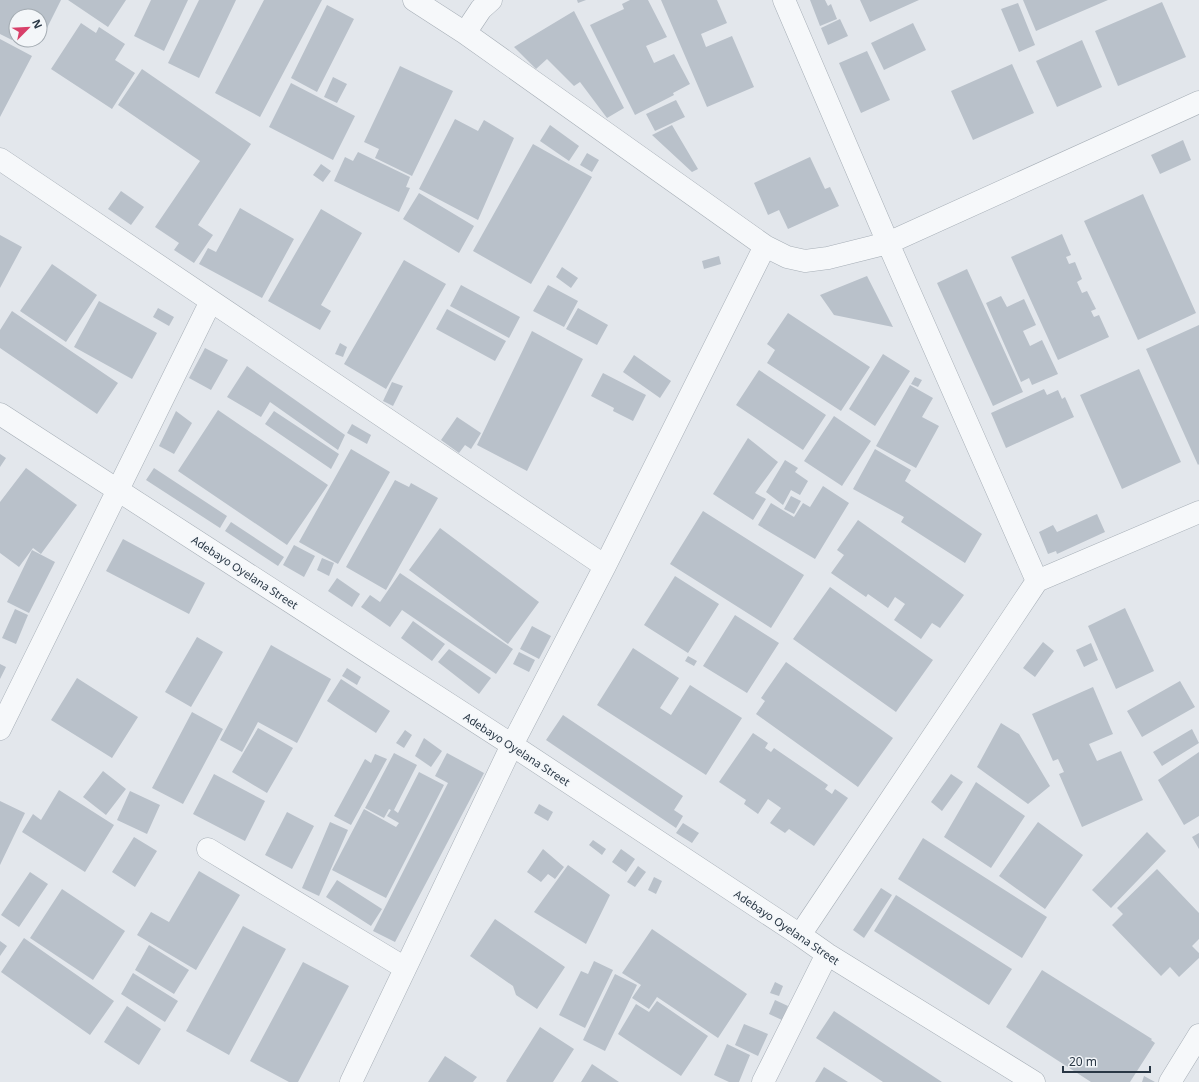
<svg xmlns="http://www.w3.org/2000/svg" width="1199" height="1082" viewBox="0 0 1199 1082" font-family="'Noto Sans',sans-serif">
	<rect width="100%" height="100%" fill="#e3e7ec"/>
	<path fill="#b9c1ca" d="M0,0h61l-21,42v-26h-24v22l-2,-2 -2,4 -12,-6z
		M68,0h58l-18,27z
		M151,0h37l-24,51 -30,-15z
		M199,0h37l-37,78 -31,-15z
		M264,0h58l-62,117 -45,-24z
		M577,0h9l-8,3z
		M630,0h18l19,37 -21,9 8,17 20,-9 16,30 -17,9 1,2 -39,20 -45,-90 34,-16 -2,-5z
		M661,0h56l10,23 -26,11 5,13 26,-11 22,51 -47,20z
		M810,0h15l3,6 3,-2 6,15 -17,7z
		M860,0h59l-49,22z
		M1023,0h85l-72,31z
		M1162,2l24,55 -68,29 -23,-55z
		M1018,3l17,42 -16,7 -18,-43z
		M327,5l27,14 -37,73 -26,-14z
		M574,11l50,97 -17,10 -27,-36 -6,4 -27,-27 -11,10 -22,-22z
		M840,19l8,17 -20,9 -7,-17z
		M81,23l15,10 3,-6 26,17 -10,16 20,13 -23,36 -61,-40z
		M913,23l13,27 -42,20 -13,-27z
		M0,39l32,17 -32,61z
		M21,40h14l-3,6z
		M1082,40l20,47 -45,20 -21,-46z
		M867,51l23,49 -29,13 -22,-50z
		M1012,64l22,49 -61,27 -22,-49z
		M400,66l53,25 -41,85 -37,-18 4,-9 -15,-7z
		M142,69l109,75 -53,81 15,10 -19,28 -20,-13 5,-7 -24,-16 45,-66 -82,-56z
		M333,77l14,7 -10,19 -13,-6z
		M291,83l64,33 -22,44 -64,-33z
		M676,100l9,17 -30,14 -9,-17z
		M455,119l23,12 6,-11 30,18 -36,82 -59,-31z
		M550,125l29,21 -10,15 -29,-20z
		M672,125l26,44 -6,3 -40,-37z
		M1183,140l8,20 -31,14 -9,-19z
		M533,144l59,33 -61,107 -58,-33z
		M358,152l52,25 -4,10 4,1 -11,24 -65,-31 11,-24 8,4z
		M587,153l12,7 -7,12 -12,-7z
		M810,157l15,32 5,-2 9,19 -51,23 -9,-19 -11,5 -14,-32z
		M321,164l10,7 -8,11 -10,-7z
		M121,191l23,16 -13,18 -23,-16z
		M419,193l55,33 -15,27 -56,-34z
		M1143,194l53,119 -58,27 -54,-119z
		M240,208l54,31 -32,59 -63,-34 9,-16 8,4z
		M321,209l41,24 -41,72 10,6 -11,19 -52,-29z
		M1062,234l9,21 -5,2 3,7 6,-2 7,17 -5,3 5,11 5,-2 9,18 -5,2 3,6 5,-2 10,22 -51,23 -47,-103z
		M0,235l22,12 -22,41z
		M719,256l2,8 -17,5 -2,-8z
		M404,260l42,24 -60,105 -42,-25z
		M52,264l45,31 -31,47 -46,-31z
		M562,267l16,11 -7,10 -15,-11z
		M967,269l56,123 -30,14 -56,-123z
		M867,276l26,51 -59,-12 -14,-20z
		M461,285l59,32 -11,21 -59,-32z
		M548,285l30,16 -14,26 -31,-16z
		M1001,296l6,11 17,-8 12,26 -13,6 7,15 12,-6 16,34 -26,11 -3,-7 -8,4 -35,-79z
		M99,301l58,32 -25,46 -58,-32z
		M158,308l16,9 -5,9 -16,-9z
		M578,308l30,17 -11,20 -31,-16z
		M447,309l59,32 -11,20 -59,-32z
		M12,311l106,72 -21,31 -97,-66v-18z
		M788,313l82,54 -29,44 -74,-48 8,-13 -8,-6z
		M1199,325v139l-1,1 -52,-116z
		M532,331l51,28 -56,112 -50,-26z
		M340,343l7,4 -4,10 -8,-3z
		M205,348l23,12 -17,30 -22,-12z
		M883,354l27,17 -35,55 -26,-17z
		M634,355l37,26 -11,17 -37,-26z
		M247,366l98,69 -7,15 -68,-48 -9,15 -34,-20z
		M1139,369l42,93 -59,27 -42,-94z
		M759,370l67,45 -23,35 -67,-45z
		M603,373l43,22 -13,26 -20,-10 1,-3 -23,-12z
		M915,377l7,3 -4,7 -7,-3z
		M392,382l11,4 -10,20 -10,-5z
		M910,385l23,13 -11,19 17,9 -23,42 -40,-22z
		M1044,389l3,6 11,-5 4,9 3,-2 9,20 -68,31 -15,-35z
		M218,410l110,75 -41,60 -109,-74z
		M176,411l16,12 -18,31 -15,-8z
		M274,411l65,43 -8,15 -66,-45z
		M834,416l37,25 -29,45 -38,-25z
		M457,417l24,16 -10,16 -6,-4 -6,8 -18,-13z
		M352,424l19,11 -4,9 -20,-11z
		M748,438l30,24 -23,31 11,6 -13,21 -40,-26z
		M351,449l39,23 -52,92 -39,-22z
		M875,449l36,21 -6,11 77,53 -17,29 -64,-41 3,-5 -51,-28z
		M0,454l6,4 -6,9z
		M785,460l13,8 -3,4 13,9 -8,14 -9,-5 -8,15 -17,-13z
		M26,468l51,37 -36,49 -8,-6 -14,19 -19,-14v-51z
		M154,468l73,48 -7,12 -74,-48z
		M395,480l14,7 2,-4 27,15 -52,92 -40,-23z
		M823,486l26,17 -34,56 -57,-34 13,-22 23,14 9,-14 7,4z
		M791,496l10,5 -7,13 -10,-5z
		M703,511l101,64 -33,53 -101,-64z
		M1097,514l8,18 -48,22 -1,-3 -8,3 -9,-22 14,-7 4,7z
		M858,520l106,75 -24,33 -8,-5 -11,16 -27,-19 11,-16 -10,-7 -7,11 -20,-14 -2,3 -35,-24 13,-18 -7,-5z
		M231,522l53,35 -6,9 -53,-35z
		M440,528l99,74 -31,42 -99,-74z
		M123,539l82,44 -16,31 -83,-43z
		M294,545l21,11 -11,21 -21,-12z
		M32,550l23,12 -26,51 -22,-11z
		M322,558l12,5 -5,13 -12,-6z
		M400,573l113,76 -17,25 -94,-64 -12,17 -29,-20 9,-12 10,7z
		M675,576l44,28 -31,49 -44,-28z
		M337,578l23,16 -8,13 -24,-16z
		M830,587l103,73 -37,52 -103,-73z
		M1125,608l29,63 -38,18 -28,-63z
		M15,609l13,6 -12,29 -14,-6z
		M735,615l44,28 -32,50 -44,-27z
		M413,621l32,23 -13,17 -31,-23z
		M532,626l19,10 -12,23 -19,-10z
		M197,637l26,15 -32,55 -26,-15z
		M1043,642l11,9 -19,26 -12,-9z
		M1091,643l7,17 -14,7 -8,-17z
		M271,645l60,34 -34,64 -39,-21 -16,30 -22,-12z
		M633,648l46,30 -19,30 11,7 19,-30 52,33 -36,57 -109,-70z
		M449,649l42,29 -12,16 -41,-32z
		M519,652l16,8 -6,12 -16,-8z
		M688,656l9,5 -3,5 -9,-5z
		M786,662l107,76 -35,49 -102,-73 9,-13 -4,-3z
		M0,664l6,3 -6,12z
		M347,668l14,9 -4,8 -15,-9z
		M77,678l61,39 -26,41 -61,-38z
		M341,679l49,32 -14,22 -49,-32z
		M1180,681l15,26 -53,30 -15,-26z
		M1093,687l20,47 -24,10 8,17 24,-10 22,49 -61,27 -23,-53 5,-2 -6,-13 -5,2 -21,-47z
		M192,712l31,17 -40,75 -31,-16z
		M563,715l120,81 -9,14 9,6 -7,12 -130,-88z
		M1001,723l18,11 31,52 -22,18 -51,-37z
		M258,728l35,20 -26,45 -35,-21z
		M1192,729l7,14 -37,23 -9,-14z
		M405,730l7,5 -8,13 -8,-5z
		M753,733l15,10 -3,5 6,4 3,-4 54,37 -3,4 7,5 3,-5 13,9 -34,48 -25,-17 -4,4 -15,-10 11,-15 -13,-9 -10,15 -14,-10 2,-4 -27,-18z
		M424,738l18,13 -11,16 -16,-11z
		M1199,752v64l-15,9 -26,-45z
		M394,753l23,12 -23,45 4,3 21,-41 25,13 -58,113 -54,-28 32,-61 32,18 3,-4 -12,-7 4,-6 -2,-1 -5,9 -19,-10z
		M447,753l37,20 -89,169 -22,-11 75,-148 -13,-7z
		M375,754l12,5 -36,66 -17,-9 31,-57 6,4z
		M103,771l23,18 -20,26 -23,-18z
		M214,774l51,27 -20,40 -52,-27z
		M951,774l12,8 -21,29 -11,-9z
		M976,782l49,34 -34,52 -47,-31z
		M59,790l55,35 -29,47 -63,-40 11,-18 8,6z
		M130,791l30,14 -13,29 -30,-14z
		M0,801l25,12 -25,52z
		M539,804l14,8 -5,9 -14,-8z
		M287,812l27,14 -22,43 -27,-14z
		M330,822l18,8 -29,66 -17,-8z
		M1038,822l45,33 -38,54 -46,-33z
		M683,823l16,10 -7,10 -16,-10z
		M1147,832l19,19 -55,57 -19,-18z
		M1199,833v16l-7,-12z
		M134,837l23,14 -22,36 -23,-15z
		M923,838l124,79 -25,41 -124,-79z
		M593,840l13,9 -4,6 -13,-10z
		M543,849l21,18 -9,12 -7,-5 -7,8 -14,-10z
		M621,849l14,10 -9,13 -14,-10z
		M568,865l42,30 -24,49 -52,-32z
		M638,866l8,6 -11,15 -8,-5z
		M1157,869l42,44v26l-7,7 7,7v5l-20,19 -9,-10 -9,9 -49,-51 11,-11 -6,-6z
		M199,871l41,24 -44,75 -59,-35 14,-23 18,10z
		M30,872l18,12 -29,43 -18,-12z
		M654,877l8,4 -6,13 -8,-4z
		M337,880l45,29 -11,17 -45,-29z
		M881,888l11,7 -28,43 -11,-8z
		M62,889l63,42 -32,49 -63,-42z
		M896,895l116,74 -23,36 -115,-74z
		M495,919l70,48 -28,42 -21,-14 -3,-9 -43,-30z
		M243,926l43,23 -57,106 -43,-24z
		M652,929l95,65 -29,44 -61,-41 -8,12 -17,-11 9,-13 -19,-12z
		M24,938l90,63 -24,34 -89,-63z
		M0,941l7,5 -7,10z
		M149,945l40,25 -15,24 -39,-24z
		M594,961l19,9 -28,58 -26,-13 22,-44 7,3z
		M303,962l46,24 -51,96h-9l-39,-21z
		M1042,970l110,69 -1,1 4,3 -25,39h-39l-85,-55z
		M133,973l45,28 -13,21 -44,-28z
		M615,974l22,11 -32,66 -22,-11z
		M775,982l8,4 -4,10 -9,-3z
		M775,1000l13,6 -6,14 -13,-6z
		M657,1001l51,35 -27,40 -63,-42 18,-30 13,8z
		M127,1006l34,23 -22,36 -35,-23z
		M834,1011l108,71h-59l-67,-44z
		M744,1024l24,10 -10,22 -23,-11z
		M540,1027l34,22 -21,33h-46l-1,-1z
		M727,1044l23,11 -11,27h-10l-15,-7z
		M445,1056l32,21 -4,5h-45z
		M592,1064l27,18h-38z
		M824,1067l24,15h-33z
		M1144,1076l11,6h-13z"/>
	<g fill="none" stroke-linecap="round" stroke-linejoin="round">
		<defs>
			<path id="street" d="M414,0l51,33 300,213 22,11 18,4 23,-3 60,-15 311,-141
				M784,0l104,243 149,338
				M465,33l16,-24 10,-9
				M0,159l605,407
				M0,414l512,331 288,190 27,19 207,128
				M0,729l211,-428
				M208,849l197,119
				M800,935l237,-354 162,-69
				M351,1082l161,-337 93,-179 160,-320
				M763,1082l64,-128
				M1170,1082l29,-47"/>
		</defs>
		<use href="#street" stroke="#a7afb7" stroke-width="23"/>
		<use href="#street" stroke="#f6f8fa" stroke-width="22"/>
	</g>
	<g text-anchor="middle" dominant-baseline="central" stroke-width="3" stroke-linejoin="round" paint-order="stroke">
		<g font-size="11" fill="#293745" stroke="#f3f6f9">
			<text transform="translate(245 572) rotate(33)">Adebayo Oyelana Street</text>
			<text transform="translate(517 749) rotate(33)">Adebayo Oyelana Street</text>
			<text transform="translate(787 927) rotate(34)">Adebayo Oyelana Street</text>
		</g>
	</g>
	<g transform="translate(28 28) rotate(66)"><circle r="19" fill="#f3f6f9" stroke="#a2aab1"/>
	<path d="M0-3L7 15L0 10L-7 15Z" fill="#d8406a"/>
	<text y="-6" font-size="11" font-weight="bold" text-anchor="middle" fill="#293745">N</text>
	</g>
	<path d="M1063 1066v6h87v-6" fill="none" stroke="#293745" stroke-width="2"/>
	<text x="1069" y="1066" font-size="12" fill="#293745" stroke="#f3f6f9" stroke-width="3" paint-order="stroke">20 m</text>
</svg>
